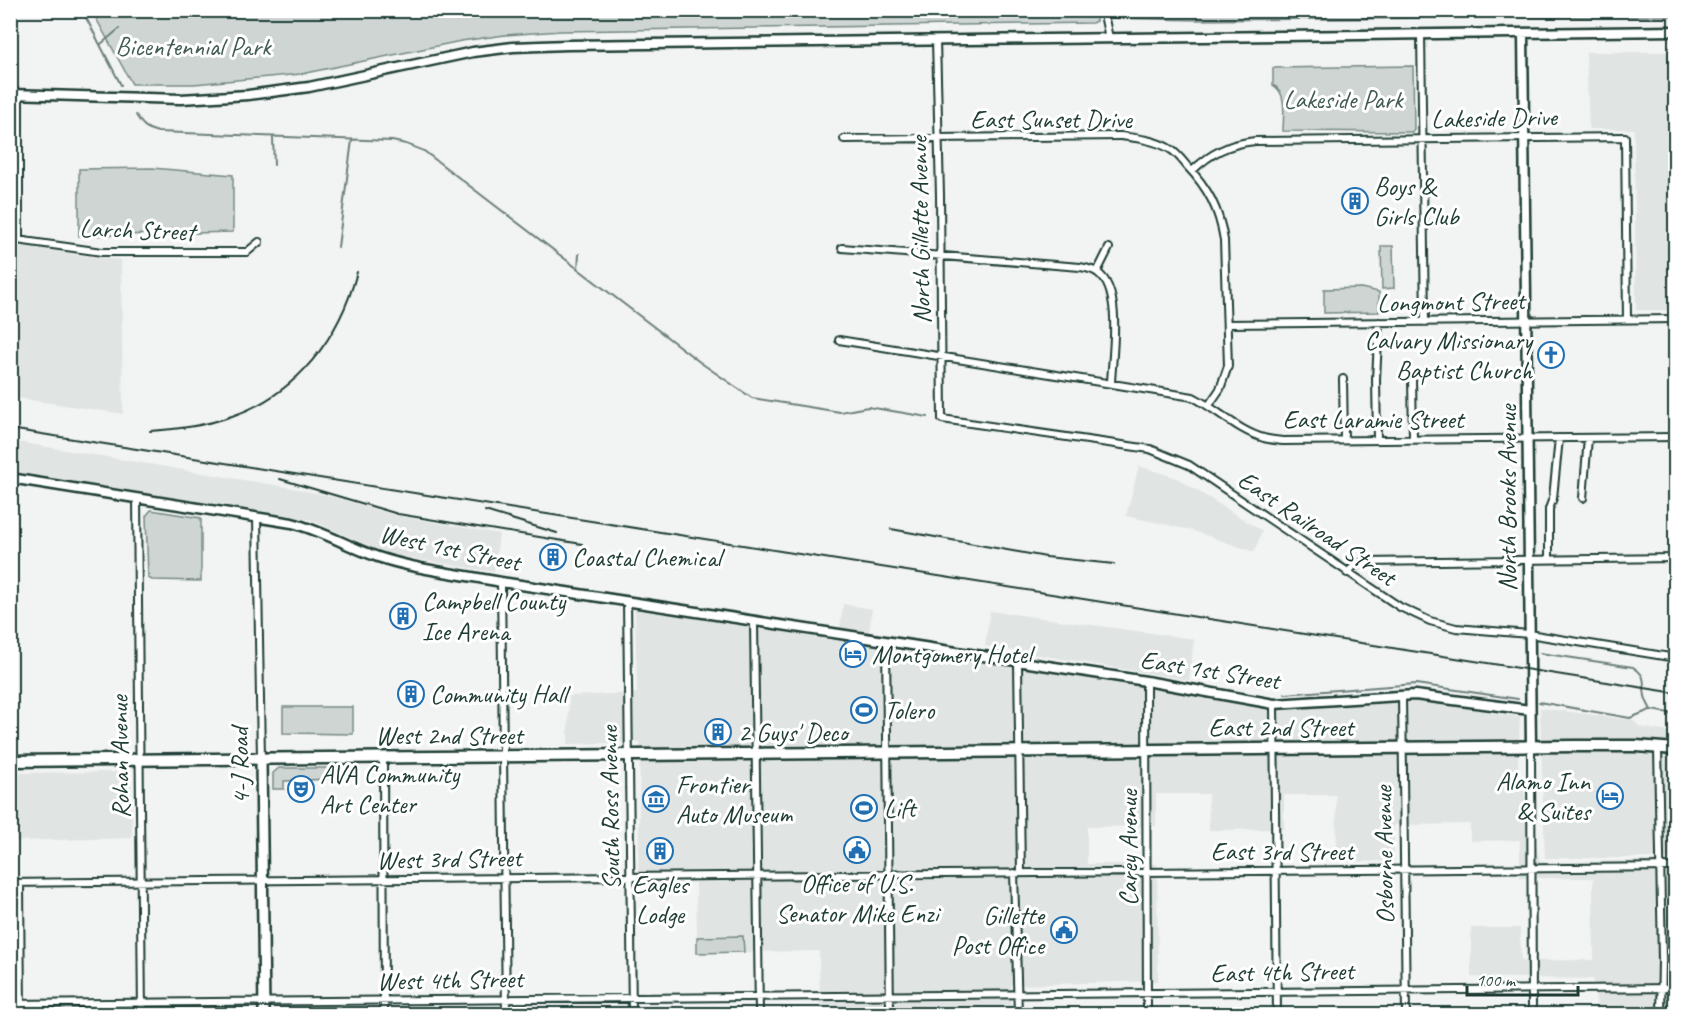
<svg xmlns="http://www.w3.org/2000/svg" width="1686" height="1025" viewBox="0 0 1686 1025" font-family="Caveat,sans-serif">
	<rect width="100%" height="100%" fill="#f2f3f3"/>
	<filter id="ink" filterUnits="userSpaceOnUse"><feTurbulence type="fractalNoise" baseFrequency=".0167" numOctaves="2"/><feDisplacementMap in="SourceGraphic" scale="12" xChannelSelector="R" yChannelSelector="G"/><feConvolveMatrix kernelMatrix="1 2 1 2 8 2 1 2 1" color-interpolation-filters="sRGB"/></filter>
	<g filter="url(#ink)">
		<path fill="#e0e4e3" d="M1586,52h89v258h-39l-2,-181h-45z
			M28,246l56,10 37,4 2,154 -112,-17v-150z
			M11,441l281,47 43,9 59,18 105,19 -5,38 -96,-16 -27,-9 -60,-27 -300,-49z
			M1139,466l38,12 85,53 -8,21 -63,-22 -65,-14z
			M843,604l29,5 -4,34 414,65 133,-8 105,17 -2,48 22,97 135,-1v153h-77l-5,-35 -122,-2v-49h49l1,33 73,-1 -1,-82h-73v-38l-50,1v-17l-76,1v36l-57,1 -1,-67h-52v34l-75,1 -1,-36h-52v32l-69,1v37h70l1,117 -147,4v29h-191l-1,-63 -75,1 -1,-16 -46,1 -1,-55 -58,3 2,-143 -72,2 1,-48 68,-3 -2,-84 3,-3 201,31z
			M990,611l204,28 -5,41 -204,-34z
			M1540,708l93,12 7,7 35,6v125h-130z
			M127,772l3,1 1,4 1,61 -121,3v-68z"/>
		<path fill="#ced5d3" stroke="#768984" stroke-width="1.5" d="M1096,10v11l-4,2 -531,8 -56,4 -44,6 -160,33 -107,10h-62l-40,-73z
			M1675,10v6l-479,4 -84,-2 -2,-7z
			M1413,66l1,63 -2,3 -129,-1c0,-14 5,-38 -10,-46v-17z
			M152,168l81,7v57l-154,4v-67z
			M1381,246h12l1,42 -12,1z
			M1361,288l18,4v20l-55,1v-24z
			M151,510l50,8v63l-49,-1 -4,-2 -2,-62z
			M283,707h70v27l-70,-1z
			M279,768h49l2,11 -46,2v8h-11v-16z
			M743,936l1,16 -47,1v-16z"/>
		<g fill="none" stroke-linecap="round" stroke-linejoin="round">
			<path stroke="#6d807b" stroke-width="2" d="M82,10l39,75
				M101,44l18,-15
				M136,115c6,10 10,14 22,17l234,9 14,3 18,7 277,212 51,35 88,14 28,-5 60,10
				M273,138l1,27
				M338,247l14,-107
				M578,269l1,-15
				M1540,653l93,14c15,10 9,14 12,29 1,5 4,10 6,14l25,4
				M1285,694l131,-10 102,15
				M1539,702l91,16 20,-8"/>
			<defs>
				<path id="minor" d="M1103,10l6,28
					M1421,34l4,288
					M936,40l4,155 2,224 208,30 39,16 211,142 30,14 26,7 73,6 147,24
					M844,139l276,-3c17,2 35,4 50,13 7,4 12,11 17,17 21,22 32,43 37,74l4,126 -8,23 -11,16
					M1192,171c19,-18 36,-27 63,-30l370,-4 2,182
					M10,239l92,13h145l12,-10
					M19,239v-145
					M842,248l238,19c5,1 13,2 18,6 25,18 14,82 13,110
					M1097,272l12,-24
					M1227,324l449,-5
					M839,340l354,57c24,12 45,34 71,41 6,2 13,2 19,3l393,-4
					M1412,378l1,61
					M1343,379l1,61
					M1377,440l-1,-61 3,-57
					M137,498l5,516
					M1583,498l5,-60
					M257,517l4,242
					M1549,559v-50l4,-11 6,-60
					M1347,573l7,-7 10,-4 312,-4
					M501,582l5,432
					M627,601l5,413
					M754,621l5,393
					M886,642l4,372
					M1018,663l3,210
					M1146,681l1,333
					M1402,696l4,318
					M1274,704l3,310
					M1531,746l1,268
					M1658,747l4,213 -1,54
					M383,758l1,256
					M1014,873l4,141
					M10,883c555,-7 1110,-11 1666,-16
					M20,883l1,131
					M10,1004l1666,-16"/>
				<path id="tertiary" d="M1523,33l8,713
					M10,94l171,5 67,-4 61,-8 164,-35 40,-5 54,-2 1109,-14
					M10,478l282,45c31,8 57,24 86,34 39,13 83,17 123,25l645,99 128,23 141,-9 115,15"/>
				<path id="secondary" d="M261,759l3,255"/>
				<path id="primary" d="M10,761l1565,-15h61l40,3"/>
			</defs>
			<use href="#minor" stroke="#1f3d34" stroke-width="10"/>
			<use href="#tertiary" stroke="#1f3d34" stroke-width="13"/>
			<use href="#secondary" stroke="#1f3d34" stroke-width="14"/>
			<use href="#primary" stroke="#1f3d34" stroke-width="15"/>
			<use href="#minor" stroke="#fff" stroke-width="6"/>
			<use href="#tertiary" stroke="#fff" stroke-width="8"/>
			<use href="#secondary" stroke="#fff" stroke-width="9"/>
			<use href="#primary" stroke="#fff" stroke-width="10"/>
			<path stroke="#1f3d34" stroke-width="2" d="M10,429l1666,264
				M150,431c28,-2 55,-5 82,-15 65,-22 108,-79 125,-144
				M280,479l118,35 184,30
				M485,511l72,22
				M891,529l155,28 68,7"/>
		</g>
	</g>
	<defs>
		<symbol id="building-ring" viewBox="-11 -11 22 22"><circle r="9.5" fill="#fff" stroke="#1f6fb2" stroke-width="1.5"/><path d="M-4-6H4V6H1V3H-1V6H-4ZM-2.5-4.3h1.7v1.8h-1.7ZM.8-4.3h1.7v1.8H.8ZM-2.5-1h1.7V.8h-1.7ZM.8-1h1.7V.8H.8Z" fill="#1f6fb2"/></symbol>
		<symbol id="church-ring" viewBox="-11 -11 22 22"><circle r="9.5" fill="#fff" stroke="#1f6fb2" stroke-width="1.5"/><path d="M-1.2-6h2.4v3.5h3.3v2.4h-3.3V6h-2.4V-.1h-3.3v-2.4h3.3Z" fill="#1f6fb2"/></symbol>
		<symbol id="hotel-ring" viewBox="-11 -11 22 22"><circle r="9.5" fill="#fff" stroke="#1f6fb2" stroke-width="1.5"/><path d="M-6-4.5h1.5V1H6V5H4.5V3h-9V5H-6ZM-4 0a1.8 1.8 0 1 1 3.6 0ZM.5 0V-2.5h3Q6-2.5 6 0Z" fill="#1f6fb2"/></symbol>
		<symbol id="stadium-ring" viewBox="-11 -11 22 22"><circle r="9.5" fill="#fff" stroke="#1f6fb2" stroke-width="1.5"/><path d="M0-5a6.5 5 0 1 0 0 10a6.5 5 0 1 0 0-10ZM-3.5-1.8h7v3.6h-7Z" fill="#1f6fb2"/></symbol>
		<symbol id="theatre-ring" viewBox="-11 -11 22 22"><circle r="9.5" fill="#fff" stroke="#1f6fb2" stroke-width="1.5"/><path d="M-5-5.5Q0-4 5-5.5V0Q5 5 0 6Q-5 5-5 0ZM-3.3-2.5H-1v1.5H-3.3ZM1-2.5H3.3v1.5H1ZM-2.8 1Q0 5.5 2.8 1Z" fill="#1f6fb2"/></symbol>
		<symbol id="museum-ring" viewBox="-11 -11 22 22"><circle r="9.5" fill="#fff" stroke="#1f6fb2" stroke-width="1.5"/><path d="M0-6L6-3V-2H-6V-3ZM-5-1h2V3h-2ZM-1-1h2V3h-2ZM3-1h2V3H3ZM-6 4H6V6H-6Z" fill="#1f6fb2"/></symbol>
		<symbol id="civic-ring" viewBox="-11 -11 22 22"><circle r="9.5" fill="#fff" stroke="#1f6fb2" stroke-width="1.5"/><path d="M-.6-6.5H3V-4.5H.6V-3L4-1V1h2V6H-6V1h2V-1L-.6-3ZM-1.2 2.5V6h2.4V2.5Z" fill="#1f6fb2"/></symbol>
	</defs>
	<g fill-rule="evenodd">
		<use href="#building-ring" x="1340" y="186" width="30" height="30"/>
		<use href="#church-ring" x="1536" y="340" width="30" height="30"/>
		<use href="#building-ring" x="538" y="542" width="30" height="30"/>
		<use href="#building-ring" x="388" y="601" width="30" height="30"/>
		<use href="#hotel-ring" x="838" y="639" width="30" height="30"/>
		<use href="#building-ring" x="396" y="679" width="30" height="30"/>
		<use href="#stadium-ring" x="849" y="695" width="30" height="30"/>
		<use href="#building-ring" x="703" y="717" width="30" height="30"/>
		<use href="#theatre-ring" x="286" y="774" width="30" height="30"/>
		<use href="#hotel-ring" x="1595" y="781" width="30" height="30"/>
		<use href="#museum-ring" x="641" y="784" width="30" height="30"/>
		<use href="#stadium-ring" x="849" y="793" width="30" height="30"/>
		<use href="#civic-ring" x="842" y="835" width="30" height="30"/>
		<use href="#building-ring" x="645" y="836" width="30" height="30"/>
		<use href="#civic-ring" x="1049" y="915" width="30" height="30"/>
	</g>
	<g text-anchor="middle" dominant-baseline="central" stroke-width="6" stroke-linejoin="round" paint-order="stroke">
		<g font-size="26" fill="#425b54" stroke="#fff">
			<text x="193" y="46">Bicentennial Park</text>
			<text x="1343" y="99">Lakeside Park</text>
		</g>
		<g font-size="26" fill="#1f3d34" stroke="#fff">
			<text transform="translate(1494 118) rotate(-1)">Lakeside Drive</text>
			<text x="1051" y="119">East Sunset Drive</text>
			<text transform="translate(137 230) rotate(2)">Larch Street</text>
			<text transform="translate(920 230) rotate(-91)">North Gillette Avenue</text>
			<text transform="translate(1451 302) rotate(-1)">Longmont Street</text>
			<text x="1373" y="419">East Laramie Street</text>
			<text transform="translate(1507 498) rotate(-90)">North Brooks Avenue</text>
			<text transform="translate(1317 528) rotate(34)">East Railroad Street</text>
			<text transform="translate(450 548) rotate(12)">West 1st Street</text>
			<text transform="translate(1210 670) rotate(9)">East 1st Street</text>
			<text x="1281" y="727">East 2nd Street</text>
			<text x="449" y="735">West 2nd Street</text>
			<text transform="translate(120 757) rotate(-91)">Rohan Avenue</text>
			<text transform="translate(240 766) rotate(-91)">4-J Road</text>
			<text transform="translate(610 808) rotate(-91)">South Ross Avenue</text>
			<text transform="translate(1128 848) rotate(-90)">Carey Avenue</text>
			<text x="1282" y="851">East 3rd Street</text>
			<text transform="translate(1384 855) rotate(-91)">Osborne Avenue</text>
			<text transform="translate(449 859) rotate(-1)">West 3rd Street</text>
			<text transform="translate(1282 972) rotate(-1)">East 4th Street</text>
			<text transform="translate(450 980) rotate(-1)">West 4th Street</text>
		</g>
		<g font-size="26" fill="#1f3d34" stroke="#fff" text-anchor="start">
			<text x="1374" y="186">Boys &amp;<tspan x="1374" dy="30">Girls Club</tspan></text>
			<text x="1532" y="340" text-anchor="end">Calvary Missionary<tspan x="1532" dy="30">Baptist Church</tspan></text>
			<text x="572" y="557">Coastal Chemical</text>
			<text x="422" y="601">Campbell County<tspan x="422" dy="30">Ice Arena</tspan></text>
			<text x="872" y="654">Montgomery Hotel</text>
			<text x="430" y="694">Community Hall</text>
			<text x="884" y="710">Tolero</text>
			<text x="738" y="732">2 Guys' Deco</text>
			<text x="320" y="774">AVA Community<tspan x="320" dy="30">Art Center</tspan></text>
			<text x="1590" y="781" text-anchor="end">Alamo Inn<tspan x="1590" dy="30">&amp; Suites</tspan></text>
			<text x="676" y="784">Frontier<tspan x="676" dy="30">Auto Museum</tspan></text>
			<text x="884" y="808">Lift</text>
			<text x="857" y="883" text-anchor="middle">Office of U.S.<tspan x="857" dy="30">Senator Mike Enzi</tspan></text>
			<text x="660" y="884" text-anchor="middle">Eagles<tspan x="660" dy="30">Lodge</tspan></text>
			<text x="1044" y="915" text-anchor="end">Gillette<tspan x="1044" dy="30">Post Office</tspan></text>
		</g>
	</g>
	<rect width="1686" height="1025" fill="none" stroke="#fff" stroke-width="36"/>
	<rect x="18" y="18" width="1650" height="989" fill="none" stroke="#1f3d34" stroke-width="2" filter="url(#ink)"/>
	<path d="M1467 986v9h111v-9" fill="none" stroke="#1f3d34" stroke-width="3"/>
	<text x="1476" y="986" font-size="18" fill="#1f3d34" stroke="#ffffff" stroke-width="4.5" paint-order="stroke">100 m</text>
</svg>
